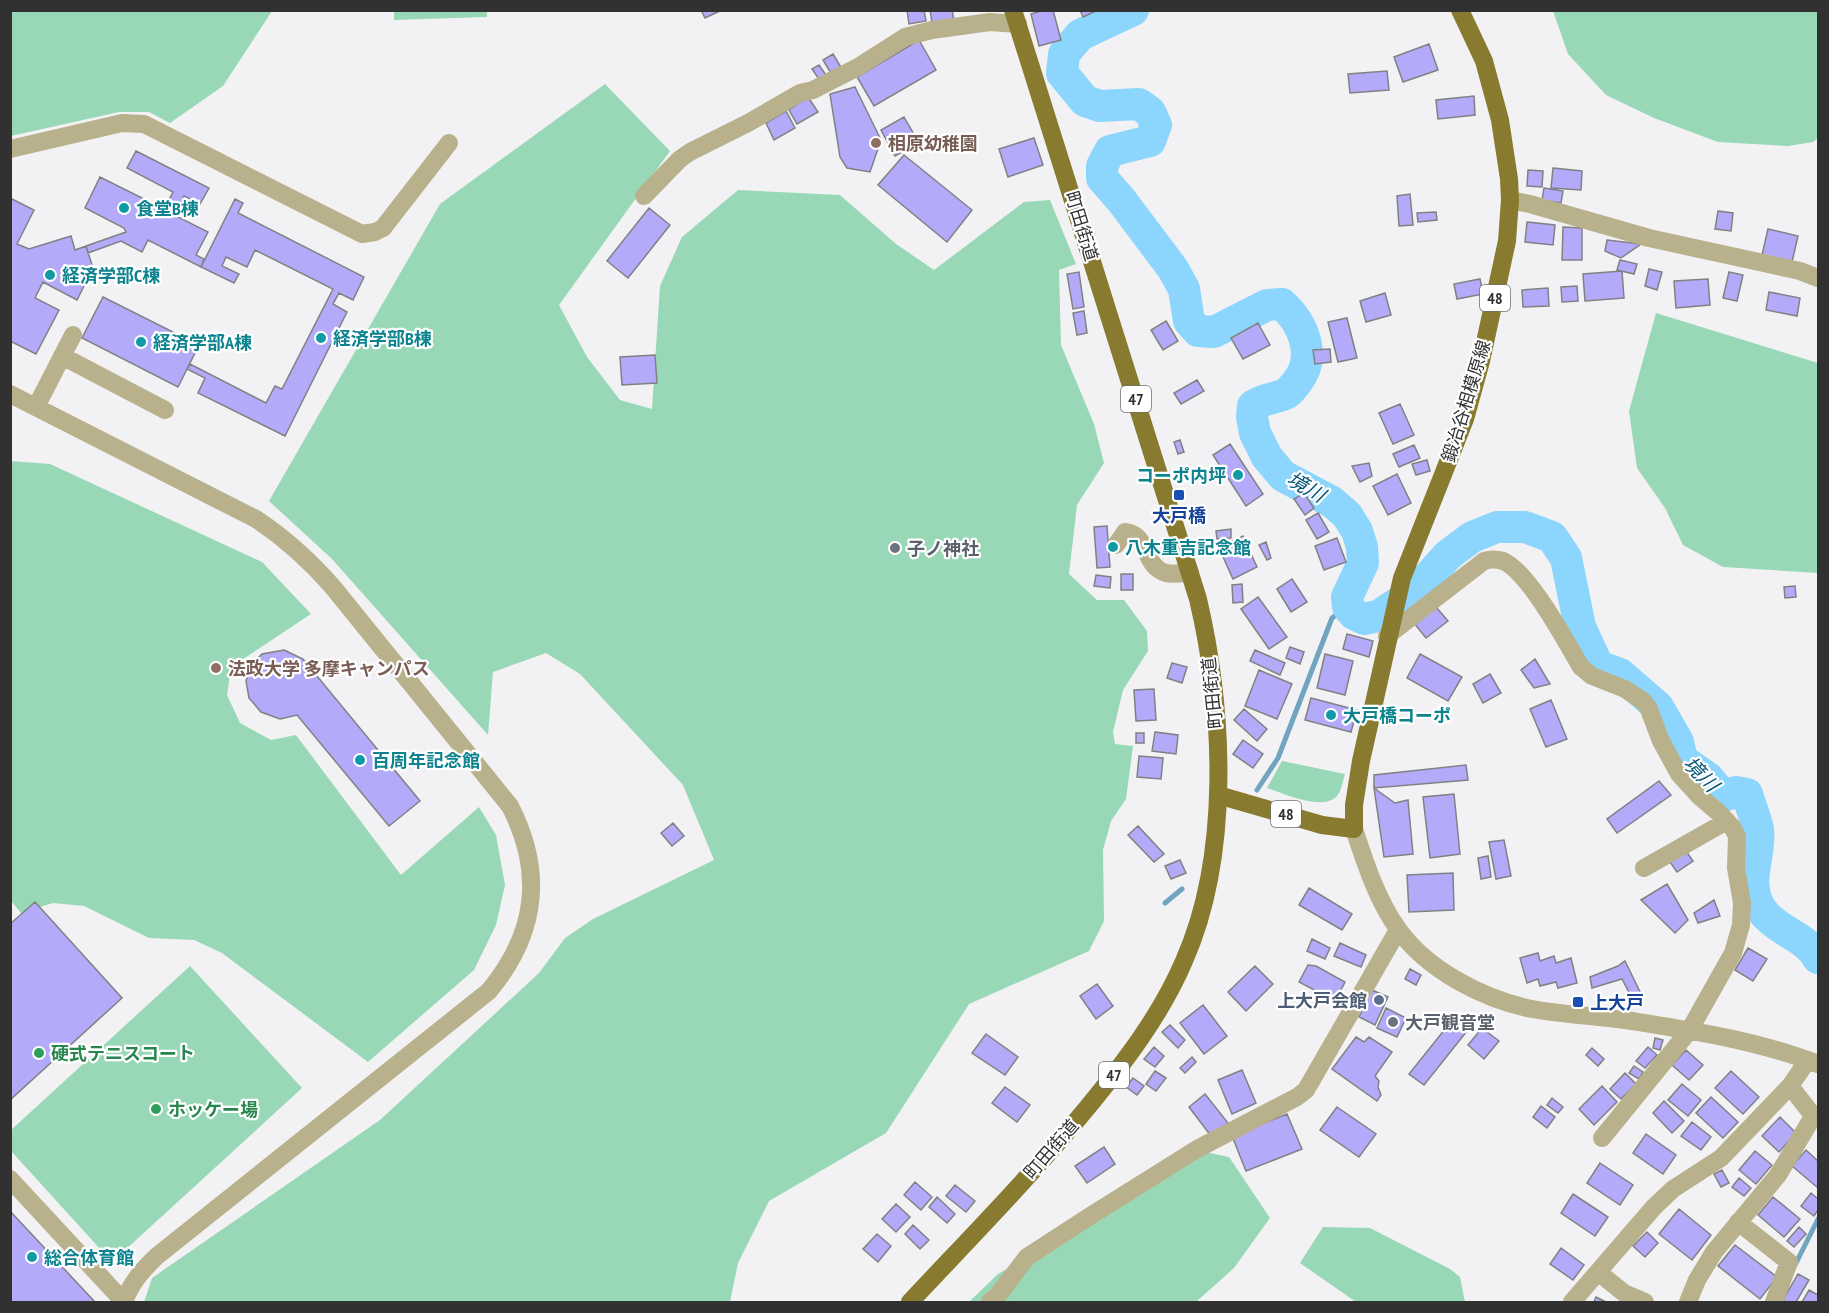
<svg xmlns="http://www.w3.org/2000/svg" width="1829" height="1313" viewBox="0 0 1829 1313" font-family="'PT Sans Narrow','Noto Sans JP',sans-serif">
	<rect width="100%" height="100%" fill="#f2f2f4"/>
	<path fill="#98d8b6" d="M14,10h258v1l-49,75 -53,37 -21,-11h-30l-108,24 -1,-123z
		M394,11h93v6l-93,3z
		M1553,11h265v127l-5,4 -25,4 -70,-4 -64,-24 -48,-23 -38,-41z
		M605,84l65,67 -111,154 28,52 33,43 32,9 8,-123 22,-49 56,-47 102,5 56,49 38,26 90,-68 26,-2 26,64 -17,6 2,75 33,79 10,39 -27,42 -8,69 28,26h27l23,31 1,20 -25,39 -10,42 2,12 18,2 -7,53 -15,22 -8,29 1,71 -15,30 -120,53 -83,129 -117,68 -31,62 -8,39h-586l8,-24 228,-158 159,-147 26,-35 28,-19 121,-59 -31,-75 -103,-111 -34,-21 -53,19 -5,63 -156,-176 -63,-58 171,-297z
		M1656,313l162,50v210l-95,-6 -40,-22 -18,-37 -28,-40 -8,-57z
		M10,461l40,3 212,98 49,52 -80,53 -4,28 13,28 31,17 25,-5 105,140 78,-68 17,28 9,50 -9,40 -22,45 -106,92 -146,-109 -28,-13 -45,-2 -65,-32 -31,-3 -32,10 -10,-12z
		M1282,761l63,13c-2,6 -3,14 -6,19 -11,21 -56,0 -72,-5z
		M190,966l112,122 -190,174 -101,-111v-21z
		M1205,1152l24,5 41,61 -36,50 -38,34h-227l29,-28z
		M1323,1227l47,1 80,41 10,8 5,25h-109l-56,-39z"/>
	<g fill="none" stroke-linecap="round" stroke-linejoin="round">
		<path stroke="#71a4bf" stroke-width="5" d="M1257,790l21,-32 54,-140 16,-11
			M1165,903l17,-14
			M1795,1265l23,-46"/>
		<path stroke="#8cd5fc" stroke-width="32" d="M1133,10l-53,25 -16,19 -2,19 23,28 15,5 39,-2 11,8 6,13 -6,16 -40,10 -8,15v12l20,23 51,68 11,20 5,32 9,10 16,1 53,-27 15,-1c22,20 35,53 15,78 -3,3 -6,9 -10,11 -11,6 -23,5 -34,13l-1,11 3,16 12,24 16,19 49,26 15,13 10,16 5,16 1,16 -16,34 1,10 6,7 10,5 14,-3 38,-25 32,-36 24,-18 25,-10h28l27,10 14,21 14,69 18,39 22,8 38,33 20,35 4,18 26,18 15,18 13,-4 11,2c3,11 9,24 11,35 3,23 -10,47 -2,70 11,31 50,35 62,59"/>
	</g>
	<path fill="#b3aafa" stroke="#818183" stroke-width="1.5" d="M701,10h21l-17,8z
		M907,10h17l2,11 -17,3z
		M930,10h22l2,10 -22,3z
		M1044,10h9l8,30 -22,6 -8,-32z
		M1080,10h18l-15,7z
		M919,40l17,30 -62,36 -17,-29z
		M1429,44l9,26 -35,12 -9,-25z
		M833,54l9,15 -10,6 -9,-15z
		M819,65l9,13 -7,4 -9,-13z
		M1387,71l2,19 -39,3 -2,-19z
		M855,87l26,53 -11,32 -23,-4 -7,-11 -10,-63z
		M1474,96l1,19 -37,4 -2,-19z
		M808,97l10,15 -21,12 -8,-14z
		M786,111l9,17 -21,12 -8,-17z
		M904,117l15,26 -24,13 -14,-26z
		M1034,138l9,27 -35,12 -9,-28z
		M136,151l73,37 -9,16 -16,-8 -10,19 34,17 -12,23 8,4 -3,8 -53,-27 -6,12 -21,-11 -33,12 -2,-7 40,-14 -2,-4 -39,-20 15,-31 64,32 9,-17 -46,-24z
		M904,155l68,55 -25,32 -69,-57z
		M1553,168l29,3 -1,19 -30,-2z
		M1528,170l15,1 -1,16 -15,-1z
		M1544,188l19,3 -2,12 -19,-3z
		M1410,194l3,31 -14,1 -2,-30z
		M10,198l24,12 -17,34 12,5 42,-13 4,14 11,-4 7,22 -16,32 -34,-18 -8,16 24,12 -23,44 -26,-13z
		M235,199l8,4 -5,10 126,64 -11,23 -14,-7 -6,11 14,8 -62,124 -87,-43 7,-15 -18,-9 3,-5 76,39 9,-17 7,3 51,-100 -78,-39 -8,17 -21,-10 -4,9 17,8 -5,9 -33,-16z
		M649,208l21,17 -42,53 -21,-17z
		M1718,211l15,2 -2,18 -16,-2z
		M1436,212l1,8 -19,2 -1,-9z
		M1527,222l28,3 -2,20 -28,-3z
		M1563,227l19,1v32h-20z
		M1768,229l30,7 -6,26 -30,-7z
		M1607,240l34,4 -20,14 -16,-7z
		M1620,260l17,4 -3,10 -17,-4z
		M1649,269l13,3 -5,18 -12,-4z
		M1622,271l2,27 -39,3 -2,-27z
		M1079,272l5,35 -11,2 -6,-35z
		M1729,272l14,3 -6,26 -14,-3z
		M1480,279l3,15 -26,5 -3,-15z
		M1708,279l2,26 -34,3 -2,-27z
		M1577,286l1,15 -16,1 -1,-15z
		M1548,288l1,18 -26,1 -1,-17z
		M1769,292l31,6 -3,18 -31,-6z
		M1385,293l6,22 -25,7 -6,-21z
		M103,297l96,48 -21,42 -96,-49z
		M1084,311l3,22 -10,2 -4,-22z
		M1347,318l10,40 -19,4 -10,-40z
		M1166,321l12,20 -15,9 -12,-20z
		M1258,323l12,22 -27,14 -12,-21z
		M1330,349l1,13 -16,2 -2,-14z
		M655,355l2,28 -35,2 -2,-28z
		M1197,380l7,11 -23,13 -7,-11z
		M1400,404l14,31 -21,9 -14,-31z
		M1180,440l4,12 -6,2 -4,-12z
		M1230,444l33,50 -17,12 -33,-51z
		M1414,445l6,13 -21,9 -6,-13z
		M1427,460l3,11 -14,4 -4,-11z
		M1369,463l3,13 -12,6 -8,-16z
		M1397,474l14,29 -23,12 -15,-29z
		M1304,493l10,15 -9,7 -11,-16z
		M1318,513l11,19 -12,7 -11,-19z
		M1107,526l3,41 -13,1 -3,-41z
		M1231,529v9l-14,1 -1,-8z
		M1243,536l14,31 -24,12 -14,-31z
		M1337,538l9,24 -22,8 -9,-24z
		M1266,542l5,16 -4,2 -8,-15z
		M1121,574h12v16h-12z
		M1096,575l15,2 -1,11 -16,-2z
		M1292,579l15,23 -16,10 -14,-23z
		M1242,584l1,18 -10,1 -1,-18z
		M1795,586l1,11 -11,1 -1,-11z
		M1258,597l29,40 -18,12 -28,-40z
		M1435,606l13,15 -22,17 -12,-15z
		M1347,634l26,7 -4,16 -26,-8z
		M1290,647l14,5 -4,12 -14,-6z
		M284,650l19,9 117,142 -31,25 -92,-111 -17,4 -19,-7 -12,-14 -3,-17 5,-16 11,-11z
		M1255,650l30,13 -5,12 -30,-14z
		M1325,654l28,7 -8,34 -28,-7z
		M1420,654l42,23 -14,24 -41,-23z
		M1535,659l15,25 -16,4 -13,-18z
		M1172,663l15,4 -5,16 -15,-5z
		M1259,670l33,14 -15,35 -32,-13z
		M1490,674l11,19 -18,10 -10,-19z
		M1154,689l2,31 -20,1 -2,-31z
		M1311,698l46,12 -6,22 -46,-12z
		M1551,700l16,39 -21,8 -16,-38z
		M1244,709l23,20 -10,12 -23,-21z
		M1155,732l23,3 -2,19 -24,-3z
		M1136,733h8v10h-8z
		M1243,740l20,14 -10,14 -20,-14z
		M1139,756l24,2 -2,21 -24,-2z
		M1466,765l2,15 -94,8v-13z
		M1659,781l12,14 -54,38 -10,-14z
		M1374,788l21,15 13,-3 5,54 -29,3z
		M1454,794l6,60 -30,4 -7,-61z
		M673,823l11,13 -12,10 -11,-13z
		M1138,826l26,28 -10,8 -26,-27z
		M1504,840l7,36 -15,3 -7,-37z
		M1686,851l7,10 -16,11 -7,-10z
		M1488,856l3,21 -10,2 -3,-21z
		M1180,860l6,13 -15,6 -6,-13z
		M1453,873l1,37 -45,2 -2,-37z
		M1667,884l21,36 -13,13 -34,-33z
		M1309,888l43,26 -10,16 -43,-25z
		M1714,900l6,16 -22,7 -4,-10z
		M35,902l87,96 -112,102v-176z
		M1312,939l18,9 -5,11 -18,-8z
		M1340,943l26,12 -5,12 -27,-11z
		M1748,948l19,11 -14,22 -18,-11z
		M1538,953l2,8 14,-5 2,7 15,-5 6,25 -19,5 -2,-6 -16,4 -2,-7 -11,4 -7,-25z
		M1625,961l18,37 -9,4 -12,-23 -30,9 -2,-11 28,-11z
		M1308,965l8,1 29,16 -10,19 -36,-19z
		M1255,966l18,18 -27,27 -18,-19z
		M1410,969l11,6 -5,10 -11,-6z
		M1097,984l16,22 -17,13 -16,-23z
		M1372,990l16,7 -13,28 -16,-8z
		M1203,1005l24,31 -23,18 -24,-31z
		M1386,1008l20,10 -9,19 -20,-9z
		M1453,1019l14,12 -43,54 -15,-11z
		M1170,1025l15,15 -7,8 -16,-16z
		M1482,1028l17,13 -15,18 -16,-14z
		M986,1034l32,23 -13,18 -33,-22z
		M1356,1037l8,5 5,-5 23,15 -17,24 4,5 -1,6 3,8 -4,6 -45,-32z
		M1655,1038l8,2 -3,10 -7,-2z
		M1154,1047l10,9 -9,11 -11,-8z
		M1648,1047l9,8 -12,13 -9,-7z
		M1592,1048l12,11 -6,7 -12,-11z
		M1686,1050l17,15 -14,15 -17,-15z
		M1192,1057l4,5 -11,11 -5,-5z
		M1634,1066l9,6 -4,7 -10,-6z
		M1242,1070l14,33 -24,11 -14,-34z
		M1155,1071l11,7 -10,13 -10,-7z
		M1731,1071l28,26 -16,17 -28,-26z
		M1625,1073l11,11 -15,15 -11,-10z
		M1133,1078l11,8 -7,9 -11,-8z
		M1682,1084l19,16 -13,16 -20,-16z
		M1602,1086l15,16 -23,23 -15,-16z
		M1005,1087l25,18 -13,17 -25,-19z
		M1205,1094l23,29 -17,13 -22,-29z
		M1711,1097l27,25 -15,16 -27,-25z
		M1552,1098l11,9 -5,6 -11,-8z
		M1664,1101l20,20 -12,12 -19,-20z
		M1541,1106l14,11 -8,11 -14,-11z
		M1337,1107l39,27 -17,23 -39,-27z
		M1287,1114l15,35 -56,22 -14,-35z
		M1780,1117l16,16 -17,19 -17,-16z
		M1692,1122l19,15 -10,13 -20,-14z
		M1646,1134l30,21 -13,19 -30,-21z
		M1104,1147l11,17 -28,19 -12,-17z
		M1806,1150l12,11v27l-26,-22z
		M1755,1151l17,14 -16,19 -17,-14z
		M1600,1163l33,22 -13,20 -33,-22z
		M1722,1170l7,13 -8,4 -7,-13z
		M1739,1178l12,10 -7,8 -12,-9z
		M915,1182l17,15 -11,13 -17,-15z
		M955,1185l20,16 -9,11 -20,-16z
		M1811,1193l7,6v11l-4,6 -13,-10z
		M1573,1194l35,23 -13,19 -34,-23z
		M937,1197l18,17 -8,9 -18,-16z
		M1773,1197l27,22 -16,18 -26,-22z
		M896,1204l14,13 -14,15 -14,-13z
		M1679,1209l32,26 -19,25 -33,-26z
		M10,1211l85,91h-85z
		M913,1225l16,15 -9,9 -15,-15z
		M1799,1227l7,7 -12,13 -7,-6z
		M1647,1232l11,11 -13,14 -12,-11z
		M877,1234l14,12 -13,16 -15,-13z
		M1735,1245l42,32 -17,22 -42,-33z
		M1561,1248l23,17 -11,15 -23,-16z
		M1798,1274l11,6 -13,22h-10l-3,-2z
		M1809,1290l9,5v7h-16z
		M1596,1297l10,5h-12z"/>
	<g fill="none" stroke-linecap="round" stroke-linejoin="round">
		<path stroke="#b8b18c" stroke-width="18" d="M10,149l112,-26 22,1 218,110 13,-2 8,-4 66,-85
			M644,196l36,-37 10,-7 58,-29 52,-30 13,-3 45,-23 47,-30 27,-7 58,-8 28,2
			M1510,200l20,4 119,34 151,33 18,7
			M62,356l103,54
			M10,394l246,125c29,19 53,41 76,67l178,220c34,66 27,127 -21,185l-332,265c-15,14 -26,27 -33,46l-114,-123
			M36,407l37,-72
			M1116,545l9,-13c24,2 18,35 41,41 8,2 17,0 24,-1
			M1387,636l97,-75c6,-2 12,-2 19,0 26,11 63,81 78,106l11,9 33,13 18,12 5,6 13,34 18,33 20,22 19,16 14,15 5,9 -1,32 6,35 -1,22 -8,28 -44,78 -87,107
			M1354,829c11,33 23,71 44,100 29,41 85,70 134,80 33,6 67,7 100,12 63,10 127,20 186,43
			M1644,868l83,-47
			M1738,1222l51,40 -15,40
			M1598,1272l26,21 21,9
			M990,1302l8,-7 29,-38 60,-39 110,-69 100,-52 9,-7 92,-160
			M1572,1302l82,-95 19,-18 48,-31 69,-72 18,-26
			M1688,1302l9,-22 17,-28 64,-77 33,-55v-7l-21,-27"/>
		<path stroke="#887a2e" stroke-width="18" d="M1218,795l104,30 32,4v-24l7,-44 41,-183 63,-159 16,-58 26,-120 3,-41 -1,-21 -9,-59 -16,-59 -24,-51
			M910,1302c60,-64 121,-126 177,-194 37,-45 74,-93 97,-147 47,-106 40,-251 14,-362l-185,-589"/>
	</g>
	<g fill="#8d6e63" stroke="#fff" stroke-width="2">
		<circle cx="876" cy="143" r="6"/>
		<circle cx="216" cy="668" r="6"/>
	</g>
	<g fill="#0f9aa8" stroke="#fff" stroke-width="2">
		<circle cx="124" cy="208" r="6"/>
		<circle cx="50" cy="275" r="6"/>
		<circle cx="321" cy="338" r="6"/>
		<circle cx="141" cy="342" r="6"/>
		<circle cx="1238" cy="475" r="6"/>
		<circle cx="1113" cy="547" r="6"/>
		<circle cx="1331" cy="715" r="6"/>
		<circle cx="360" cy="760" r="6"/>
		<circle cx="32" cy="1257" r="6"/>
	</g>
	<g fill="#1a4fb4" stroke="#fff" stroke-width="2">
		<rect x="1173" y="489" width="12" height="12" rx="3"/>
		<rect x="1572" y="996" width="12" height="12" rx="3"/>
	</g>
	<g fill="#6b7280" stroke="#fff" stroke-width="2">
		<circle cx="895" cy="548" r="6"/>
		<circle cx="1393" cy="1022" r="6"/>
	</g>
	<circle fill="#5c6f8a" stroke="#fff" stroke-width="2" cx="1379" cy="1000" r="6"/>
	<g fill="#2e9e5b" stroke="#fff" stroke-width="2">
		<circle cx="39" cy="1053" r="6"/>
		<circle cx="156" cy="1109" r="6"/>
	</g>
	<g text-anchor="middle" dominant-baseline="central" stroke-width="4.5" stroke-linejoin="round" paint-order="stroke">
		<g fill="#fff" stroke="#6f6f70" stroke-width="1.5">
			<rect x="1480" y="285" width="30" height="26" rx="4.5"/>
			<rect x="1121" y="386" width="30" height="26" rx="4.5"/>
			<rect x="1271" y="801" width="30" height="26" rx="4.5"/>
			<rect x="1099" y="1062" width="30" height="26" rx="4.5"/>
		</g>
		<g font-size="16" font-weight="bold" fill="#313132">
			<text x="1495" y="298">48</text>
			<text x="1136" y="399">47</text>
			<text x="1286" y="814">48</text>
			<text x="1114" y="1075">47</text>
		</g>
		<g font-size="18" font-weight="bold" fill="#785e54" stroke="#fff" text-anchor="start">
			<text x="888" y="143">相原幼稚園</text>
			<text x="228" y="668">法政大学 多摩キャンパス</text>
		</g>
		<g font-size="18" font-weight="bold" fill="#0d838f" stroke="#fff" text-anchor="start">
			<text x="136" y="208">食堂B棟</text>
			<text x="62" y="275">経済学部C棟</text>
			<text x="333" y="338">経済学部B棟</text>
			<text x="153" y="342">経済学部A棟</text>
			<text x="1226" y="475" text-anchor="end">コーポ内坪</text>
			<text x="1125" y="547">八木重吉記念館</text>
			<text x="1343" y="715">大戸橋コーポ</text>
			<text x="372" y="760">百周年記念館</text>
			<text x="44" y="1257">総合体育館</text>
		</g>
		<g font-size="18" fill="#313132" stroke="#fff">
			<text transform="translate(1082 226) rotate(73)">町田街道</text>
			<text transform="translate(1466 401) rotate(-73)">鍛冶谷相模原線</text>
			<text transform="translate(1212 693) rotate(-96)">町田街道</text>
			<text transform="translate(1051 1149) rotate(-49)">町田街道</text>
		</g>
		<g font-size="18" font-weight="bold" fill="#164399" stroke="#fff">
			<text x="1179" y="515">大戸橋</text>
			<text x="1590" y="1002" text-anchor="start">上大戸</text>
		</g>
		<g font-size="18" font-weight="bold" fill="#5b616d" stroke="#fff" text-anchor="start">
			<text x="907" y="548">子ノ神社</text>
			<text x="1405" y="1022">大戸観音堂</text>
		</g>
		<g font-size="18" font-weight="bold" fill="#4e5e75" stroke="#fff" text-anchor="end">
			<text x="1367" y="1000">上大戸会館</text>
		</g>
		<g font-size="18" font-weight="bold" fill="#27864d" stroke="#fff" text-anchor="start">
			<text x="51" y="1053">硬式テニスコート</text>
			<text x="168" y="1109">ホッケー場</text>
		</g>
		<g font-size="20" font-style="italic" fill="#035475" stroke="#fff">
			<text transform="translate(1306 487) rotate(30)">境川</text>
			<text transform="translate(1701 774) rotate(46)">境川</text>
		</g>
	</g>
	<rect width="1829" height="1313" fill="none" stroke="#313132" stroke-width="24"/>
</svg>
